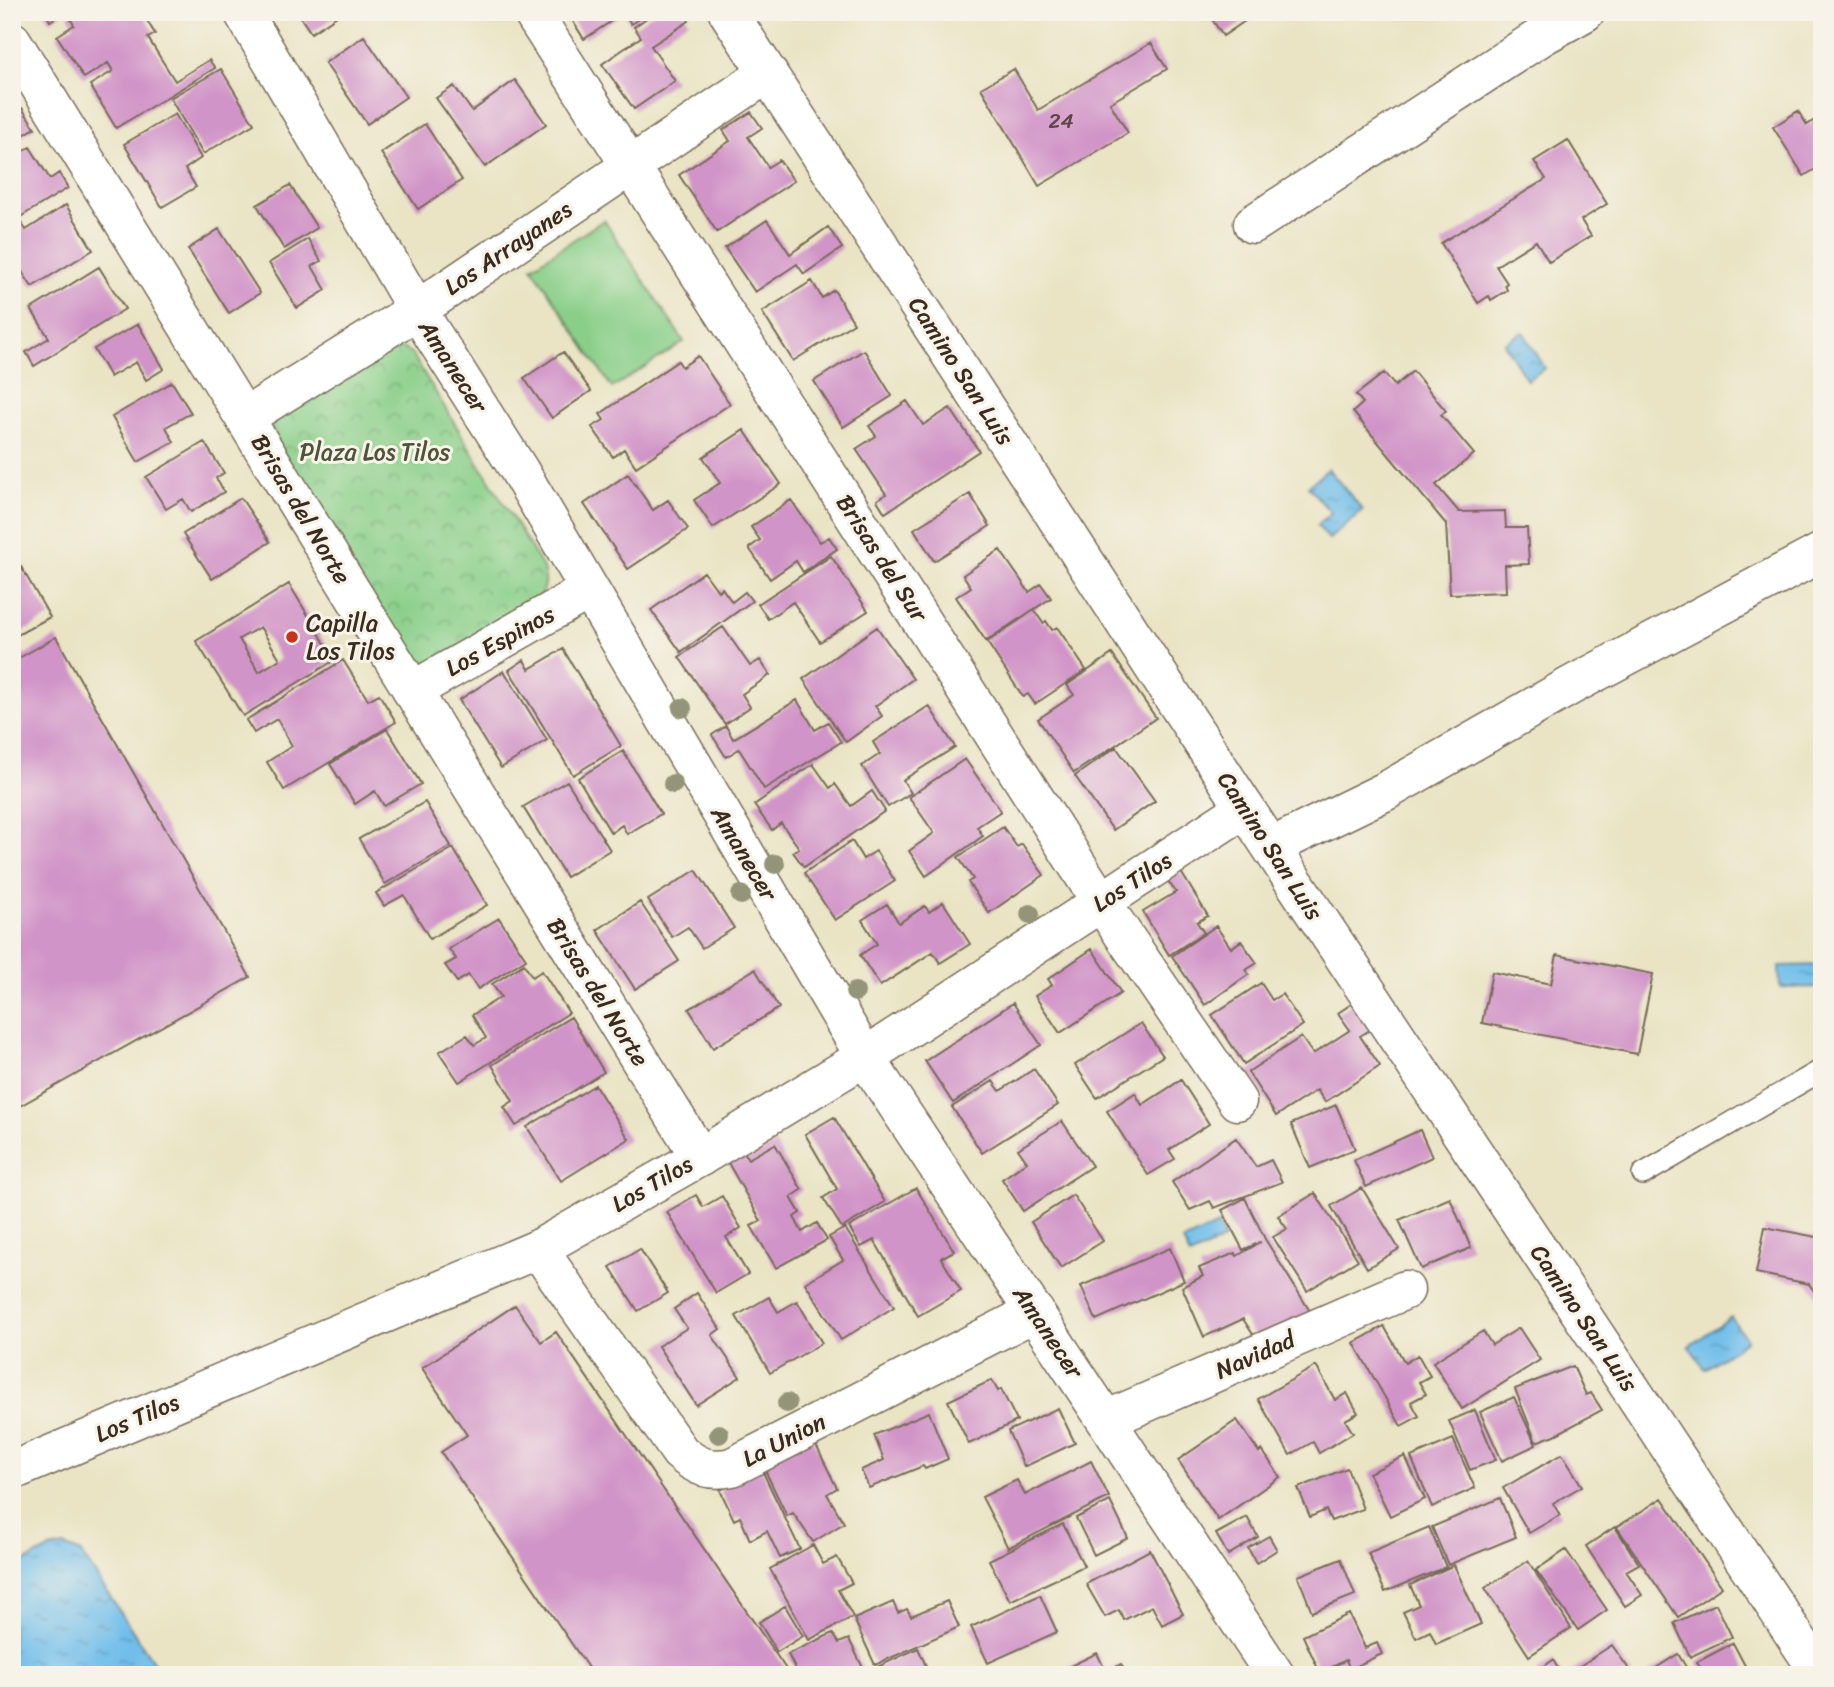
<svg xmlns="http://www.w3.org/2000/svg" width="1834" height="1687" viewBox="0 0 1834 1687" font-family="Sriracha,sans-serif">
	<defs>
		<pattern id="park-crowns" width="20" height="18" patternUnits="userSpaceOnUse" patternTransform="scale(1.75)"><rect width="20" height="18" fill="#89cf89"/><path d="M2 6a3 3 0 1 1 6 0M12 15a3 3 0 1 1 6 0" fill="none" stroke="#71a86f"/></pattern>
		<pattern id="water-ripples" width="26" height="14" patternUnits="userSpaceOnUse" patternTransform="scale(1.75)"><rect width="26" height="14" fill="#70beeb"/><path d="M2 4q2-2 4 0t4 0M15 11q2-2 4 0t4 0" fill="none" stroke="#5d9bbe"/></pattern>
	</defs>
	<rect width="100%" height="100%" fill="#f7f3e8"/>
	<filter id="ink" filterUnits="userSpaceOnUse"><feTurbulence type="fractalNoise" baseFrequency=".0143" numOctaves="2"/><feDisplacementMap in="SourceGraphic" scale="14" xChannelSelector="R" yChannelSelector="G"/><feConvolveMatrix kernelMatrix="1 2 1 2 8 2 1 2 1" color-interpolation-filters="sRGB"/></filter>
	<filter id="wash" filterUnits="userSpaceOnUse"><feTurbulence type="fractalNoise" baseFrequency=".00686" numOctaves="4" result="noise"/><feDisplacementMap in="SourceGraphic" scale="28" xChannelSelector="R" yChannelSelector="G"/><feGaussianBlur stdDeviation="1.57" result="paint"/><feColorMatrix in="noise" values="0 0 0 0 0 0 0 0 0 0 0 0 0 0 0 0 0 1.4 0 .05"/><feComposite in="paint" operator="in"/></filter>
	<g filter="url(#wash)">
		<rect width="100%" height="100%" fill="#eae4c5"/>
		<path fill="url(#park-crowns)" stroke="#627c54" stroke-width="2" d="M394,347l10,2 8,5 130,212c4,12 5,20 -2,31l-110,67h-10l-11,-4 -138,-227 2,-11 112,-73z"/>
		<path fill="#89cf89" stroke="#627c54" stroke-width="2" d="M604,220l80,122 -72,46 -80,-121z"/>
		<path fill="url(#water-ripples)" stroke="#567484" stroke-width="2" d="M1523,332l22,36 -18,12 -23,-37z
			M1328,469l35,41 -34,29 -12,-14 14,-12 -23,-27z
			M1822,965v22l-42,1 -1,-22z
			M1218,1225l7,14 -35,17 -7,-15z
			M1731,1317l16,23 -42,29 -16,-23z
			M64,1546l17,7 81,122h-150v-107l37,-19z"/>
		<g id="blocks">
			<path fill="#d194c8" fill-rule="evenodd" d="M45,12h20l-15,9z
				M72,12h70l13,22 -7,4 27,43 34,-21 6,8 -99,60 -26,-43 23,-14 -5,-8 -24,15 -27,-42 17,-11 -6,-10z
				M297,12h46l-32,21z
				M567,12h82l-18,12 -7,-11 -40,26z
				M655,12h28l6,9 -38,25 24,35 -41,28 -32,-45 39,-27 -7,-10z
				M1213,12h45l-35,24 -14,-21z
				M364,36l42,61 -39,27 -42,-61z
				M1151,43l16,26 -57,34 18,30 -89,53 -58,-98 33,-19 24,41z
				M221,69l33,55 -51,30 -33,-56z
				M515,80l31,44 -61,43 -49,-69 18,-12 18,25z
				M22,108l13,20 -23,14v-33l2,3z
				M1798,111l9,14 15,-10v50l-18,11 -31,-49z
				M751,112l11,16 -14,9 20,30 11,-7 15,21 -77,51 -38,-57 51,-34 -7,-11z
				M175,114l26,44 -16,11 11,18 -34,20 -38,-63z
				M425,124l37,56 -44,29 -37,-56z
				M1568,140l39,64 -26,16 10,16 -42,26 -13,-21 -40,25 11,17 -2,2 2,5 -16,10 -2,-4 -11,7 -37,-60 105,-64 -12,-18z
				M30,147l20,32 9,-6 9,15 -56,34v-64z
				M290,185l27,43 -33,21 -27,-44z
				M66,205l27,45 -61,37 -20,-31v-33l7,-4 7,11z
				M767,220l23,34 38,-27 14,21 -38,26 -7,-10 -42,28 -30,-44z
				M219,229l41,64 -31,20 -41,-64z
				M308,239l13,22 -9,5 14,24 -29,18 -28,-45z
				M99,267l26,42 -91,57 -8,-14 23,-14 -18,-29z
				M812,281l10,17 12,-8 20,33 -61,38 -31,-49z
				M138,324l26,45 -18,11 -10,-18 -26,15 -16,-28z
				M864,350l28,46 -49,31 -29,-46z
				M563,352l28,39 -39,27 -28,-40z
				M698,356l32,48 -94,63 -12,-18 -11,8 -21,-30 12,-7 -4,-6 78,-53 4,6z
				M1413,371l33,40 -5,4 33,39 -38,31 23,27 46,-1 1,17h21l2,36 -24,1 1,27 -56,2 -4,-70 -93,-112 10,-9 -7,-8 28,-22 11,13z
				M172,382l19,31 -25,14 8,15 -36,20 -26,-45z
				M907,401l16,24 27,-17 29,43 -94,62 -8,-13 9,-6 -30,-45 20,-13 -7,-10z
				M744,430l37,54 -68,44 -19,-28 26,-17 -17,-26z
				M204,442l20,31 -8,5 8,14 -33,20 -8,-13 -17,10 -20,-32z
				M628,474l25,36 15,-10 20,29 -60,40 -44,-65z
				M970,494l20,32 -56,35 -20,-32z
				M241,498l29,44 -58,37 -29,-45z
				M791,500l29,42 9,-5 8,12 -34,23 -7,-11 -26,18 -21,-31 11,-8 -9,-13z
				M1000,550l29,42 12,-8 10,14 -65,43 -30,-44 15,-10 -8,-12z
				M12,551l38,66 -38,21z
				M831,556l37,55 -48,31 -27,-40 -25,17 -10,-15z
				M704,572l14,19 4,-3 10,14 13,-10 7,9 -71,51 -30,-42z
				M289,584l46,76 -92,56 -47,-75zM260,627l20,32 -21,13 -20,-33z
				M1034,610l9,13 3,-2 6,9 5,-3 29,43 -51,34 -7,-10 -5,3 -36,-55z
				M723,627l27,39 10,-6 10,15 -28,19 8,13 -25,17 -46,-67z
				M877,627l36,52 -38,27 7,10 -36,26 -43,-63z
				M56,637l194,340 -232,130 -6,-9v-436z
				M563,649l58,97 -48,29 -64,-105 15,-10 5,9z
				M1112,654l44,64 -82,55 -36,-54 36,-24 -7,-10z
				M343,660l25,40 11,-6 17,28 -112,68 -17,-28 25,-16 -15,-27 -23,14 -8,-13z
				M504,671l43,69 -46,28 -42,-68z
				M797,700l18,30 13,-8 13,20 -77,47 -25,-40 -13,8 -14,-22 14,-9 7,13z
				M929,706l26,41 -52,33 8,13 -23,14 -26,-41 18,-12 -7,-12z
				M387,729l34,55 -37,22 -9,-15 -20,13 -25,-40z
				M1116,747l39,54 -42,29 -38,-54z
				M623,751l38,63 -34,20 -5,-9 -11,8 -33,-55z
				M965,759l36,52 -24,16 6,9 -57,40 -17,-25 25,-18 -25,-36z
				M813,764l17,24 5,-4 16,22 21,-15 13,20 -81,56 -11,-15 6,-4 -18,-25 -9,7 -18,-25z
				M567,781l43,69 -44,27 -43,-70z
				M425,802l26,44 -66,38 -26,-45z
				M1003,827l14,20 5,-3 22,31 -55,38 -21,-31 5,-3 -15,-22z
				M852,841l11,18 13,-8 19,30 -60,39 -31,-47z
				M453,848l34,57 -57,34 -26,-44 -20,11 -8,-13z
				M696,870l38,58 -32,20 -14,-21 -16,10 -24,-37z
				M1181,872l27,44 -11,6 7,11 -35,22 -26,-43 33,-20 -9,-12z
				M640,902l39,59 -44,28 -38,-59z
				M943,902l27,42 -30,19 -7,-11 -53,34 -20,-31 17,-11 -15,-24 25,-16 12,19 26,-17 4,6z
				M499,918l27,41 -48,30 -10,-14 -11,7 -12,-17 11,-6 -7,-10z
				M1216,926l15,22 10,-7 16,22 -11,7 3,4 -44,31 -33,-49z
				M1092,949l29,44 -61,40 -25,-37 17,-11 -4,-6z
				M1557,955l96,19 -16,80 -155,-31 10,-51 59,12z
				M524,964l8,13 10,-6 27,42 -110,69 -20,-30 28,-17 7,10 12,-7 -14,-23 29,-18 -9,-13z
				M755,969l24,39 -66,40 -24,-39z
				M1261,983l11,17 10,-6 21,31 -59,39 -32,-49z
				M1013,1003l28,42 -88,58 -28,-42z
				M1353,1003l17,27 -10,6 20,30 -55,36 -8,-12 -41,26 -28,-44 53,-35 12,17 37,-24 -12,-17z
				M571,1017l33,55 -88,54 -12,-19 9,-6 -21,-36z
				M1141,1023l22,33 -66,42 -22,-33z
				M1034,1069l24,36 -76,48 -30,-46 41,-26 7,10z
				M1181,1080l28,44 -40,26 6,9 -27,16 -41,-64 28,-18 7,12z
				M595,1085l34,54 -68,42 -34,-54z
				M1336,1105l19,44 -45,19 -19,-44z
				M834,1117l51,85 -43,26 -19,-30 14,-9 -32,-55z
				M1062,1121l30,45 -69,45 -21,-32 25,-17 -9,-13z
				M1420,1130l12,27 -66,30 -12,-27z
				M1236,1138l20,29 15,-7 11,22 -68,26 -4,-7 -20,9 -18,-28z
				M775,1144l27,46 -11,7 9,16 -6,4 8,15 15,-9 10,17 -51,28 -25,-42 10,-5 -34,-60 17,-9 4,7z
				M916,1188l38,63 -13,7 20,33 -43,25 -44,-76 -13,7 -12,-20z
				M1362,1188l37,61 -32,19 -36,-62z
				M1315,1193l43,67 -51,31 -34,-54 14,-8 -9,-13z
				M696,1195l7,12 19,-11 19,32 -15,9 22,37 -32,19 -49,-81z
				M1073,1195l30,46 -42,27 -30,-46z
				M1245,1198l20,41 48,77 -55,26 -15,-23 -39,18 -22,-50 21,-11 -4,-8 36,-15 2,3 24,-14 -18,8 -21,-40z
				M1450,1198l21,50 -50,21 -22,-49z
				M1765,1227l57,11v64l-13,-18 -53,-11z
				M845,1228l49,79 -53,33 -36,-57 38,-23 -14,-23z
				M1170,1248l14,33 -88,39 -15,-34z
				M640,1249l28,44 -30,18 -28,-44z
				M697,1293l23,36 -8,6 28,42 -44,28 -38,-59 29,-18 -13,-19z
				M769,1297l9,15 19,-11 25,42 -52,30 -34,-57z
				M515,1305l26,37 15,-10 234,343h-197l-152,-223 26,-17 -45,-67z
				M1384,1326l21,37 13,-8 12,21 -11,6 7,12 -15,8 8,14 -18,10 -47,-83z
				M1519,1328l21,32 -78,49 -29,-47 50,-31 9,14z
				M1316,1366l19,34 12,-7 11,20 -13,7 8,13 -34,20 -6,-11 -23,13 -32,-56z
				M1573,1366l13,29 5,-2 11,17 -47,25 -19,7 -21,-53z
				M992,1380l6,11 3,-2 16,32 -48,23 -21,-43z
				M1514,1397l22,48 -34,16 -22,-49z
				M1058,1408l17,35 -51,24 -16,-36z
				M1475,1410l21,50 -26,10 -21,-49z
				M929,1412l19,47 -23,10 -2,-3 -54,22 -8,-18 23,-10 -10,-25z
				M1237,1420l22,32 3,-2 18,27 -62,43 -40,-60z
				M811,1435l26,53 -10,6 17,29 -31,19 -20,-29 -6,3 -27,-56z
				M1453,1439l22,49 -43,19 -21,-50z
				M1562,1454l20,32 -29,17 7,12 -31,18 -26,-45z
				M1405,1456l20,43 -35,17 -21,-43z
				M757,1460l43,89 -20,9 -13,-27 -17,9 -10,-23 -6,3 -14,-30 9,-4z
				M1091,1461l18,36 -101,51 -26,-51 35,-17 8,15z
				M1347,1468l16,41 -32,12 -5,-11 -16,7 -12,-29z
				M1500,1498l16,39 -68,28 -16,-38z
				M1662,1498l60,89 -44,30 -61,-90z
				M1110,1501l18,37 -34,17 -18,-37z
				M1247,1517l11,20 -30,18 -12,-21z
				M1063,1524l21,42 -74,35 -21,-41z
				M1429,1527l17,40 -61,25 -17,-39z
				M1615,1527l24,37 -13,7 16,24 -17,11 -39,-60z
				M1269,1536l8,14 -21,13 -8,-15z
				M813,1545l10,19 14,-7 15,26 -14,7 15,27 -44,23 -39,-71z
				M1150,1550l33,64 -21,11 -10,-19 -28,14 -5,-10 -14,7 -19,-33z
				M1566,1550l41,60 -29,20 -42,-60z
				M1341,1559l14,36 -43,17 -14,-36z
				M1528,1561l43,67 -42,28 -44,-68z
				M1454,1565l27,59 -45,20 -6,-13 -14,7 -13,-26 16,-7 -9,-20z
				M1040,1595l17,37 -69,31 -17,-36z
				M947,1601l12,26 -84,38 -21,-46 39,-17 5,11 9,-4 4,7z
				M1716,1604l16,33 -42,20 -16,-34z
				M785,1606l18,30 -26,16 -18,-30z
				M1349,1614l16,34 12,-5 5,11 -32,15 -4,-9 -26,13 -17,-37z
				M833,1633l6,10 10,-4 15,31 -11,5h-55l-10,-21z
				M1733,1643l17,32h-46l-7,-13z
				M1612,1645l21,30h-67z
				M918,1648l12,27h-55l-2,-6z
				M1097,1653l9,19 15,-8 6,11h-75z
				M1678,1654l13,21h-46z
				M1553,1660l9,15h-24l-2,-3z"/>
		</g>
	</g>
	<g filter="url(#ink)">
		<use href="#blocks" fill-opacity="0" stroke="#786b58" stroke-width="2"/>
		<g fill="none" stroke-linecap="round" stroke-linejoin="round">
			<defs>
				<path id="service" d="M1643,1174l179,-104"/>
				<path id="minor" d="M243,12l174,298 102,160 346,587 410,618
					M532,12l569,890 136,199
					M12,41l688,1116
					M1253,224l289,-188 43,-24
					M245,417l172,-107 351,-237
					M412,691l177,-101
					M1245,808l576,867
					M1271,847l115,-56 186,-106 250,-133
					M538,1249l142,203c17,15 29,20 52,15l303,-155
					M1106,1420l299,-130"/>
				<path id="tertiary" d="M12,1471l526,-222 162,-92 165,-100 380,-249 -517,-796"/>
			</defs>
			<use href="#service" stroke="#786b58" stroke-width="24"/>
			<use href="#minor" stroke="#786b58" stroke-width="41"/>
			<use href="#tertiary" stroke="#786b58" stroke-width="41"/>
			<use href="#service" stroke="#fff" stroke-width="21"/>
			<use href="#minor" stroke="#fff" stroke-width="38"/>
			<use href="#tertiary" stroke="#fff" stroke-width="38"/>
		</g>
		<g fill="#949478">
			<circle cx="682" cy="708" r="10"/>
			<circle cx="673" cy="784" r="10"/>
			<circle cx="775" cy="864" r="10"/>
			<circle cx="741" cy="895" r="10"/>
			<circle cx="1030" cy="914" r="10"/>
			<circle cx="855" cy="992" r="10"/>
			<circle cx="787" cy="1403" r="10"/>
			<circle cx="719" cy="1434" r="10"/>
		</g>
	</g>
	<circle fill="#c8321e" stroke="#f7f3e8" stroke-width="2.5" cx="292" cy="637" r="7"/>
	<g text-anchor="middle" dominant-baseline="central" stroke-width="6" stroke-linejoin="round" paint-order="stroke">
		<g font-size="21" fill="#604448">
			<text x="1061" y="121">24</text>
		</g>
		<g font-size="24" fill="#3b2a1e" stroke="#f7f3e8">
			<text transform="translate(508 248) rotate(-34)">Los Arrayanes</text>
			<text transform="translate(453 366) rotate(57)">Amanecer</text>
			<text transform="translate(961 371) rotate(57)">Camino San Luis</text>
			<text transform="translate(301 509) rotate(59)">Brisas del Norte</text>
			<text transform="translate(882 558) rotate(57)">Brisas del Sur</text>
			<text transform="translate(500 641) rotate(-29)">Los Espinos</text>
			<text transform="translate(1270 846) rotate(57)">Camino San Luis</text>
			<text transform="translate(744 853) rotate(59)">Amanecer</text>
			<text transform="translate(1132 882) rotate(-33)">Los Tilos</text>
			<text transform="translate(598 992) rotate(58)">Brisas del Norte</text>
			<text transform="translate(652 1184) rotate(-30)">Los Tilos</text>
			<text transform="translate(1584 1318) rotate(56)">Camino San Luis</text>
			<text transform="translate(1048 1332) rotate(56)">Amanecer</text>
			<text transform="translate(1255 1355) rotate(-24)">Navidad</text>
			<text transform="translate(137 1418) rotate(-23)">Los Tilos</text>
			<text transform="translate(784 1440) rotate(-27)">La Union</text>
		</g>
		<g font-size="24" fill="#4e5339" stroke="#f7f3e8">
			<text x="375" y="452">Plaza Los Tilos</text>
		</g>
		<g font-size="24" fill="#3b2a1e" stroke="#f7f3e8" text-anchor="start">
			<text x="306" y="623">Capilla<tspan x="306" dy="28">Los Tilos</tspan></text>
		</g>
	</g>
	<rect width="1834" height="1687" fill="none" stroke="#f7f3e8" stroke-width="42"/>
</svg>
